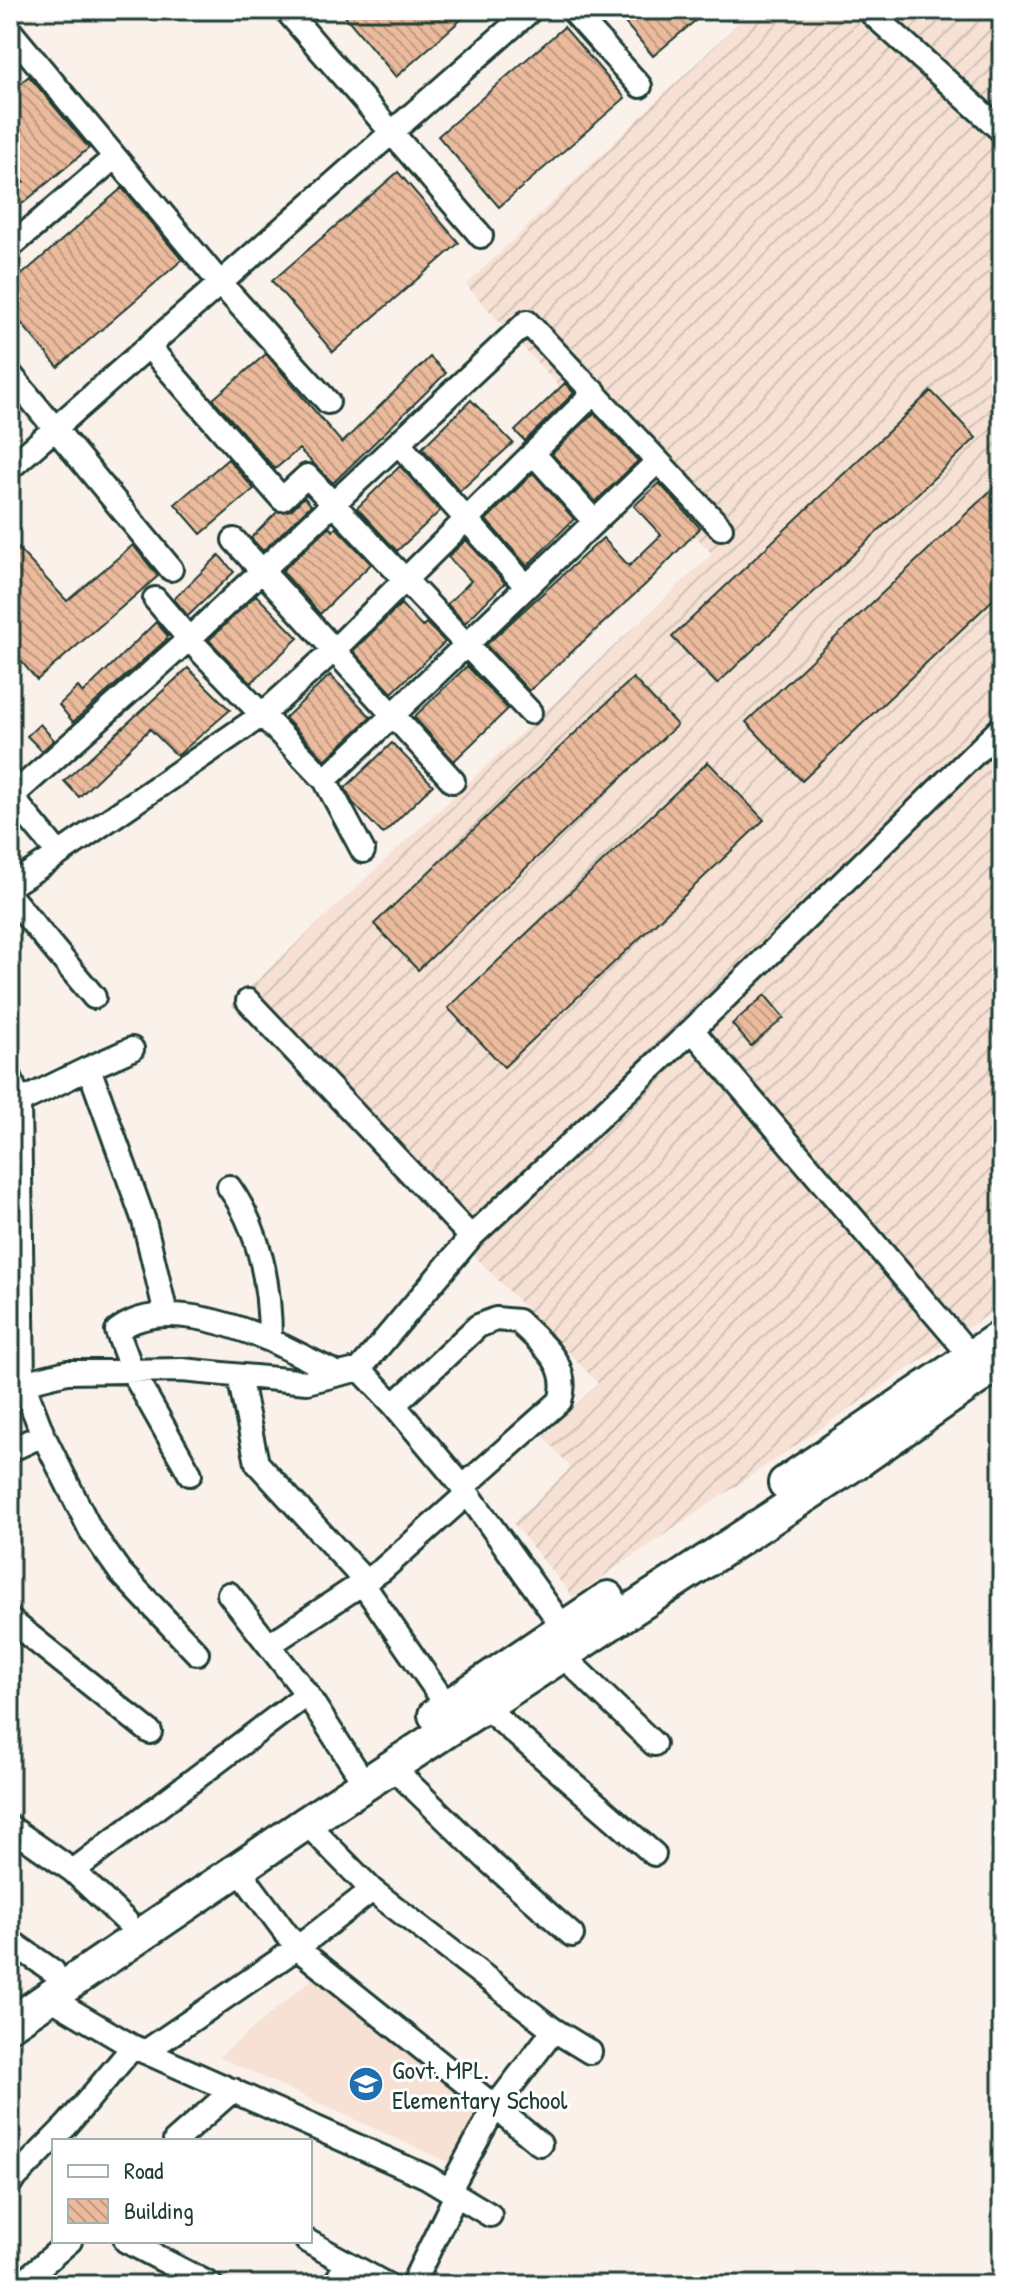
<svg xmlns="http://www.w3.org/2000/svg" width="1012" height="2295" viewBox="0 0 1012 2295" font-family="'Patrick Hand',sans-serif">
	<defs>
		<pattern id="industrial-furrows" width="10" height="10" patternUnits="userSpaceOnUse" patternTransform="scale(2)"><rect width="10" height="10" fill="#f6e1d4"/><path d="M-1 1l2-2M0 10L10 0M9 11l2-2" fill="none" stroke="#d2c2b7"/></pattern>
		<pattern id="building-back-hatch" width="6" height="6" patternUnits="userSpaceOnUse" patternTransform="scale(2)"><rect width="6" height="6" fill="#ecbb9d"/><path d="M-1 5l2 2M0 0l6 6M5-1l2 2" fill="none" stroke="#bf9981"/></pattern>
	</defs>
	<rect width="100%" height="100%" fill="#fbf1eb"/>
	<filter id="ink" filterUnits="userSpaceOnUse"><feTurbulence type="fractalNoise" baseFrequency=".0125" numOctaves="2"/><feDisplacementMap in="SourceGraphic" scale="16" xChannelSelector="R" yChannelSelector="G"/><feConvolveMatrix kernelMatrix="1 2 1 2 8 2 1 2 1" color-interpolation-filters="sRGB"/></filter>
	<g filter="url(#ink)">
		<path fill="#f6e1d4" d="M320,1972l168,138 -36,54 -233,-107z"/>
		<path fill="url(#industrial-furrows)" d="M752,10h250v1295l-429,292 -60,-74 58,-55 -27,-31 54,-54 -367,-378 481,-451 -246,-269z"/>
		<path fill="url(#building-back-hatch)" stroke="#1f3d34" stroke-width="2" d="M340,10h132l-76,67z
			M614,10h94l-55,46z
			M564,27l61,71 -126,109 -61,-71z
			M29,76l60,72 -79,66v-20l14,-12 -14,-16v-74z
			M398,172l61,71 -126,109 -61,-71z
			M122,188l60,72 -124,107 -48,-57v-25z
			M266,354l76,89 88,-86 16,16 -113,110 -34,-34 -24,20 -62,-70z
			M565,383l9,10 -49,48 -10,-10z
			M931,391l45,47 -259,246 -45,-47z
			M471,400l42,43 -53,48 -38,-43z
			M594,413l44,48 -43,41 -43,-48z
			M228,459l26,30 -53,45 -26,-30z
			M400,466l40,45 -43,40 -40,-43z
			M533,473l41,46 -47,47 -41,-46z
			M1002,480v111l-200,190 -56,-59z
			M659,483l41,45 -54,56 -117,107 -43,-46 117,-107 26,28 32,-31 -27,-29z
			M304,497l7,8 -48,46 -12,-13 26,-26 14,-2z
			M329,527l4,4 3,-4 35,37 -51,50 -38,-43z
			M10,540l57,61 66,-56 25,31 -121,104 -27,-32z
			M466,540l39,43 -40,40 -18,-19 24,-23 -23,-24z
			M219,555l15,17 -46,44 -14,-17z
			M256,595l42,43 -47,45 -42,-43z
			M401,604l21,23 4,-4 19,19 -53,51 -39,-42z
			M156,622l12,14 -3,5 -92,81 -14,-17 19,-18 5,6z
			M467,666l41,43 -54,52 -40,-44z
			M188,668l42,42 -53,46 -27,-27 -71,68 -15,-16z
			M330,675l41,42 -46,43 -40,-42z
			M633,678l44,47 -259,245 -44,-46z
			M40,724l14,16 -12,11 -15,-15z
			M392,743l41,42 -50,49 -30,-31 -8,-15z
			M708,762l56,58 -260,247 -56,-59z
			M765,995l19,23 -33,28 -19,-22z"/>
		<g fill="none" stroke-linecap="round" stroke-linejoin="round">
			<defs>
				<path id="street" d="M286,10l195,226
					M572,10l68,76
					M868,10l134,121
					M10,31l210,252 108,119
					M10,247l105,-90
					M149,347l133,152 25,-23 223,236
					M10,374l161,195
					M399,444l127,142
					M533,453l60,67
					M10,468l521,-458
					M234,540l219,241
					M155,599l34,40 136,141 38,71
					M325,780l332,-318
					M10,795l49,59 -49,32
					M10,798l179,-159 338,-317 194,206
					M59,854l203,-139 71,-64 262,-259
					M10,896l84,101
					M248,1001l223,236
					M692,1030l279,326
					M132,1049l-43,19 55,153 22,93
					M10,1077l9,25
					M229,1187c31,43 41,100 41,153l68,34
					M360,1369l111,-132 221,-207 310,-303
					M239,1376l18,87 108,118 -2,3 91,132
					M11,1386l56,-14 115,-2 125,12 53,-13 34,36
					M43,1435l48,96 29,41 77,81
					M10,1450l33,-15 -20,-52 -4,-281 70,-34
					M190,1474l-57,-101 -16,-42c41,-32 108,-9 153,9
					M463,1487l-69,-82 84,-79 18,-7 22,2c23,23 54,44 42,80l-97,86 100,140
					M229,1594l78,100 49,76
					M10,1620l140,112
					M269,1645l113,-75 85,-76
					M562,1655l92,89
					M486,1708l168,146
					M392,1767l99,96 81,72
					M306,1823l66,67
					M10,1827l63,44 53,50
					M239,1870l58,78 75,-58 182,140 -59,77 45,37
					M73,1871l234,-177
					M10,1941l43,30
					M554,2030l36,22
					M134,2047l293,130 63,38
					M145,2052l152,-104 198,159 -46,84
					M175,2141l58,-51
					M10,2183l57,-58 66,-78 -83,-49
					M126,2241l85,44
					M307,2241l80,44
					M19,2285l51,-44
					M334,2285l13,-22
					M412,2285l44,-90"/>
				<path id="secondary" d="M785,1483l217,-147
					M435,1715l173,-117
					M10,2024l296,-201 557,-365 139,-97"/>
			</defs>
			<use href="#street" stroke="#1f3d34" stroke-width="28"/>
			<use href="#secondary" stroke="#1f3d34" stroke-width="38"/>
			<use href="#street" stroke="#fff" stroke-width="22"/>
			<use href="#secondary" stroke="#fff" stroke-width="32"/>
		</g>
	</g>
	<defs>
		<symbol id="school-disc" viewBox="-11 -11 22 22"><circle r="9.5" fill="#1f6fb2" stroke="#fff"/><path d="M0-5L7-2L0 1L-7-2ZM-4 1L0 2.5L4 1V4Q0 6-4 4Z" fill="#fff"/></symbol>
	</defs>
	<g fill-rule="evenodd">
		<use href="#school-disc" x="346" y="2064" width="40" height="40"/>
	</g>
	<g text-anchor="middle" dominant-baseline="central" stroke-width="6" stroke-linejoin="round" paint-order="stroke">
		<g font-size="26" fill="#1f3d34" stroke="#fff" text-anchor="start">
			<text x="392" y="2069">Govt. MPL.<tspan x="392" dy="30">Elementary School</tspan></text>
		</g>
	</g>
	<rect width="1012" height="2295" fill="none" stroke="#fff" stroke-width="40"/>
	<rect x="20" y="20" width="972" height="2255" fill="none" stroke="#1f3d34" stroke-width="3" filter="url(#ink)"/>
	<rect x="52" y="2139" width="260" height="104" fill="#ffffff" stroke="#a5b1ae" stroke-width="2"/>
	<rect x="68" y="2165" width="40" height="12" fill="#ffffff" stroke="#a5b1ae" stroke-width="2"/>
	<text x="124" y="2179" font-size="24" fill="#1f3d34">Road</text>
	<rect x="68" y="2199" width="40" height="24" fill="url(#building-back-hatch)" stroke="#a5b1ae" stroke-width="2"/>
	<text x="124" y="2219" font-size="24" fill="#1f3d34">Building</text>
</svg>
